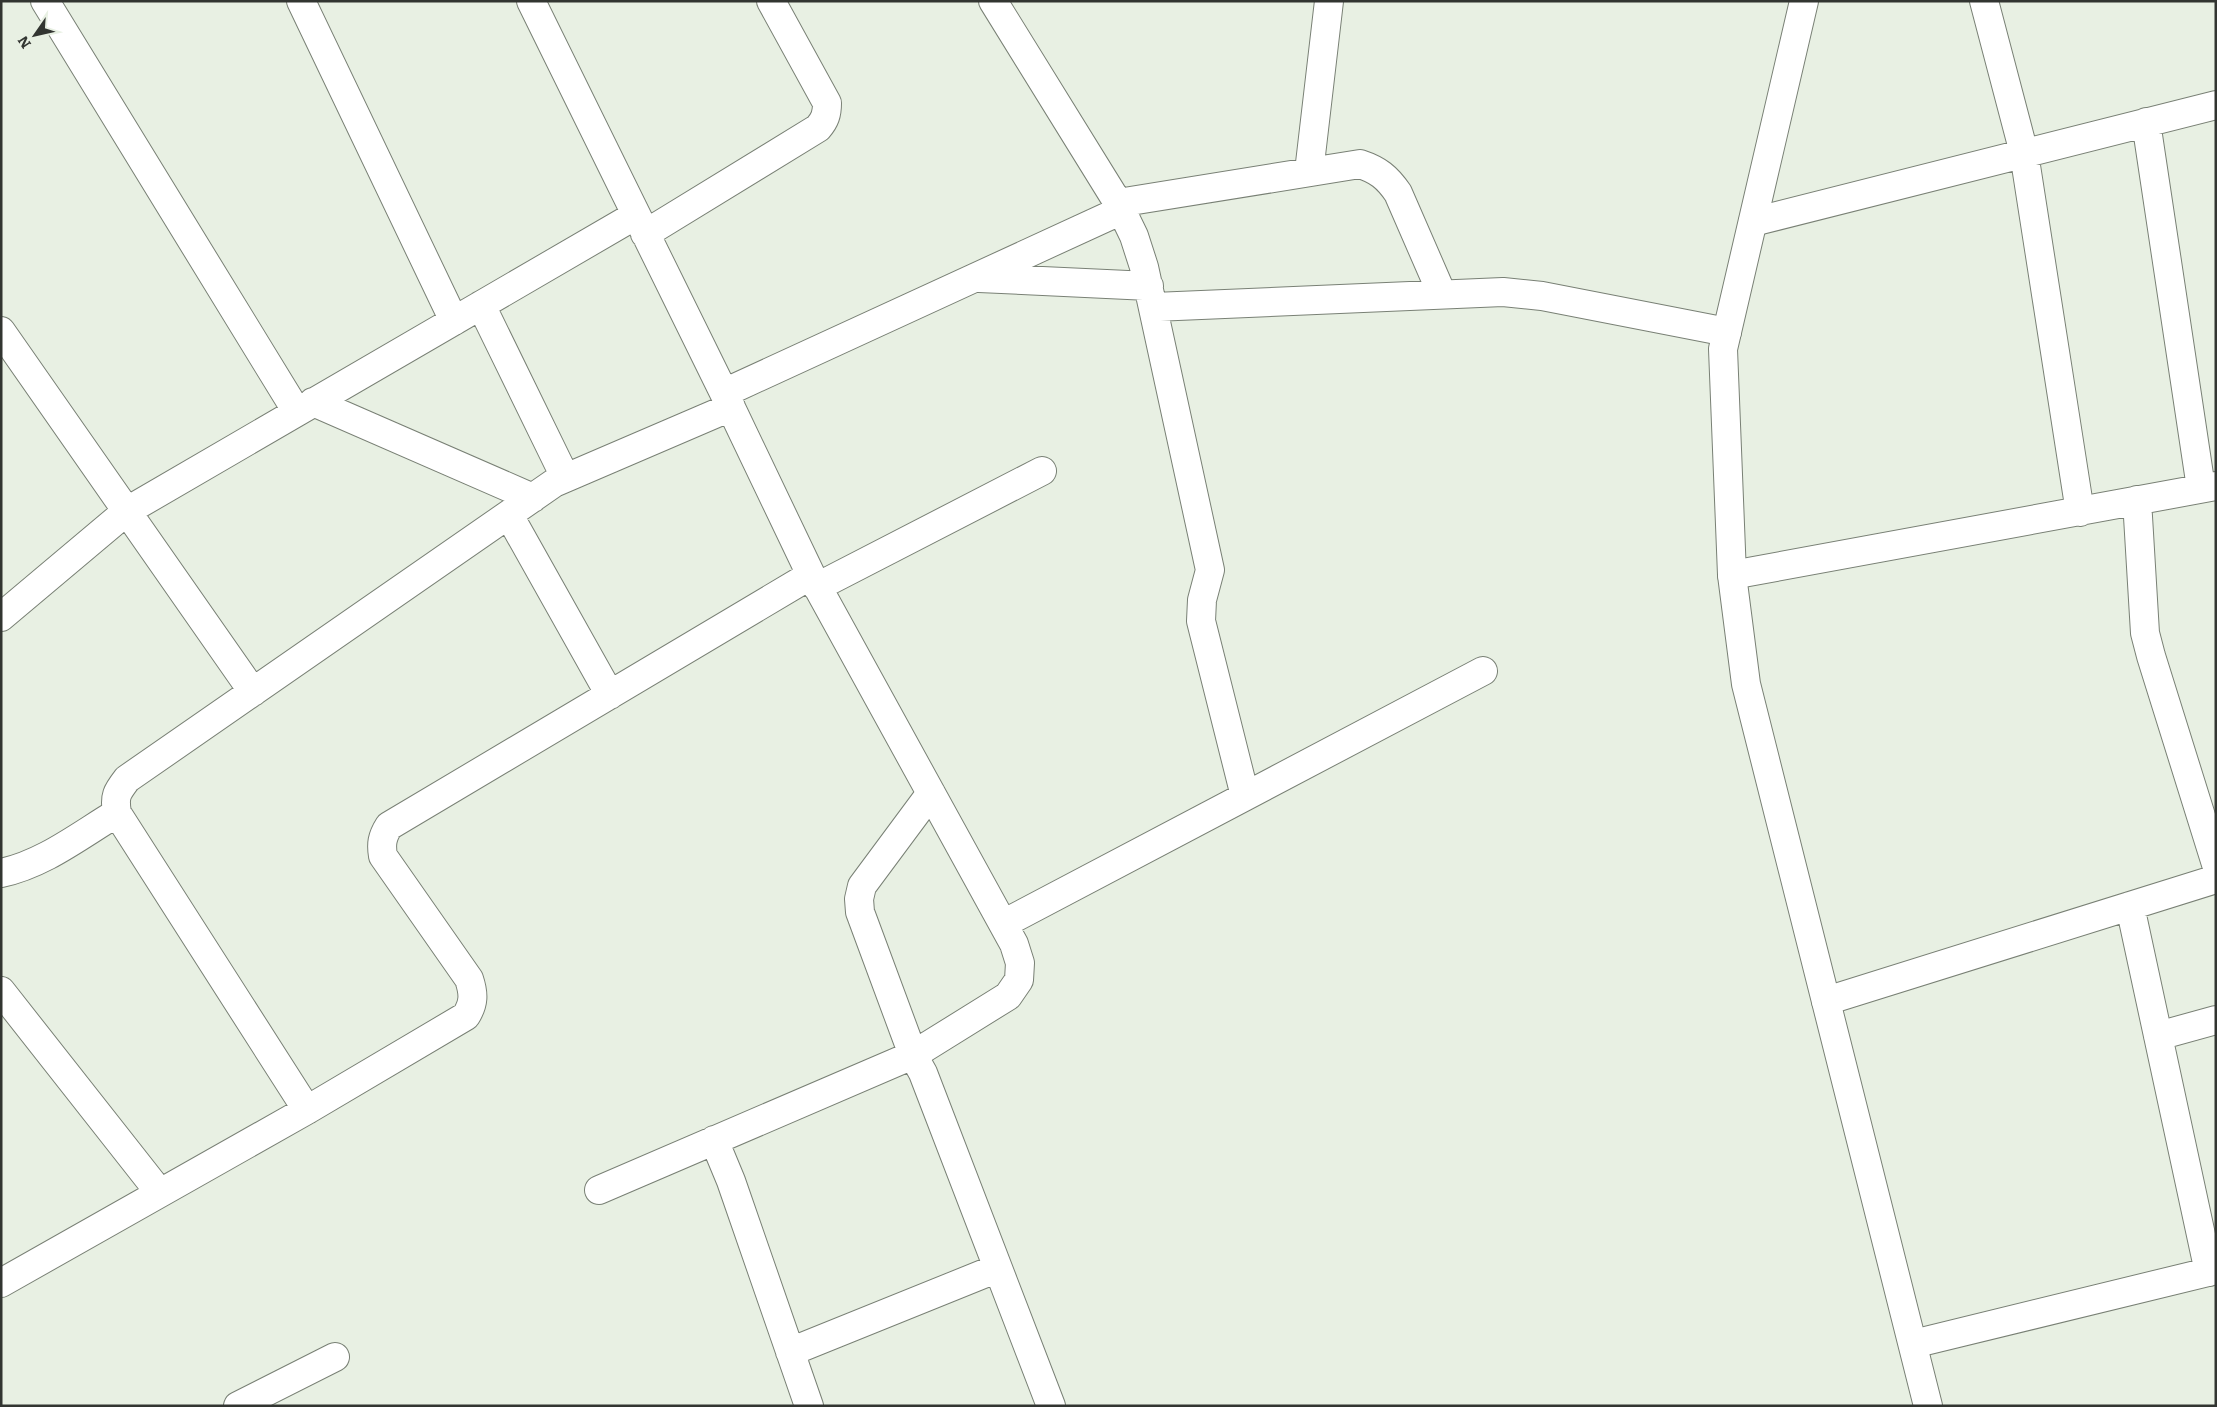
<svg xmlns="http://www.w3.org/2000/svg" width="2217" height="1407" viewBox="0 0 2217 1407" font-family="Literata,serif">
	<rect width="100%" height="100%" fill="#e8f0e3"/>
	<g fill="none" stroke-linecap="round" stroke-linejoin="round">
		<defs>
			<path id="minor" d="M45,1l252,411
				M301,1l153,320
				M531,1l193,392 87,182 203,369 6,19 -1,17 -11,16 -95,59 -314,135
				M993,1l125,202 16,33 10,31 66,303 -8,30 -1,21 44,175
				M1984,1l40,152 56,359
				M2146,122l55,366
				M1309,172l20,-171
				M1118,203l242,-39c18,6 27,13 38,29l44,101
				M1753,222l463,-117
				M645,234l173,-106c7,-8 9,-14 9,-25l-56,-102
				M979,278l170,8
				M481,305l84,172
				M1154,307l349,-15 39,4 185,36
				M1,331l252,361
				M724,393l398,-183
				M313,402l220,96
				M2137,500l8,133 6,23 65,208
				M509,515l101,180
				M1732,575l484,-89
				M817,587l225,-116
				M1,617l126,-106 509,-296
				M931,793l-69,93 -3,13 1,13 53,143 10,18 128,333
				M1,873c43,-9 79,-38 116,-60
				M2130,906l79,366
				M1003,924l480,-253
				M1,991l159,202
				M1826,1001l390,-122
				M2158,1036l58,-16
				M307,1110l-190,-297c-3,-17 0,-21 10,-34l427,-296 177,-76
				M714,1140l17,41 78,225
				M1,1283l306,-173 159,-94c8,-13 8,-22 3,-37l-86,-123c-2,-12 -1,-19 6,-30l422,-251
				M1913,1344l303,-74
				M790,1352l208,-84
				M238,1406l97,-49"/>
			<path id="secondary" d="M1804,1l-81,348 9,226 14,109 182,722"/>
		</defs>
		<use href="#minor" stroke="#798075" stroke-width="30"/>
		<use href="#secondary" stroke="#798075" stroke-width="30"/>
		<use href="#minor" stroke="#fff" stroke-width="28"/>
		<use href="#secondary" stroke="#fff" stroke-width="28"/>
	</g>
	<rect width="2217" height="1407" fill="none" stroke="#323531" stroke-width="5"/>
	<g transform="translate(35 35) rotate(236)" stroke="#e8f0e3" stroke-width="4" paint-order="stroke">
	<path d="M0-4L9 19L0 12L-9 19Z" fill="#323531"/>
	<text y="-8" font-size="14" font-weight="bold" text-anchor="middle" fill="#323531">N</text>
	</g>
</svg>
